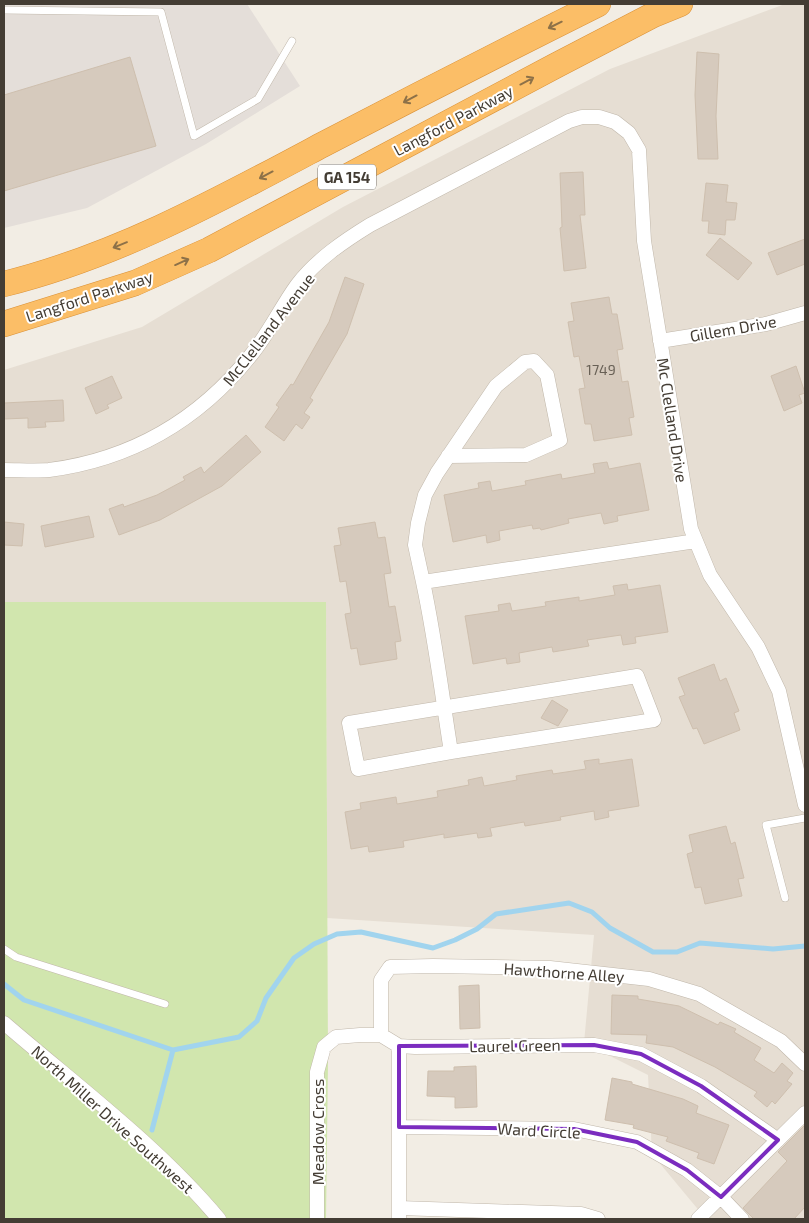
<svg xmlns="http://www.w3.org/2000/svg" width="809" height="1223" viewBox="0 0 809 1223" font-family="'Exo 2',sans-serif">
	<rect width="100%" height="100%" fill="#f2ede4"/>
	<path fill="#e6ded3" d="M785,4h20v1215h-99l-54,-65 -4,-79 -64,-32 10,-108 -267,-17 -1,-316h-322v-232l138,-43 201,-120 267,-138z"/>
	<path fill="#e4ded9" d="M4,4h243l53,82 -94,58 -119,64 -83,20z"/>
	<path fill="#d1e6ae" d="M4,602h322l2,461 -2,156h-322z"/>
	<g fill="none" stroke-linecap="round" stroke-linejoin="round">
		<path stroke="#a1d4ee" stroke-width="5" d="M4,984l20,16 149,50 66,-13 18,-16 9,-23 28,-40 20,-14 23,-10 24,-2 72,16 22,-8 22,-11 19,-15 73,-11 23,9 18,16 43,24h24l23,-9 73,6 32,-3
			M152,1130l21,-80"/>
	</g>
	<path fill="#d6cabd" stroke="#cebfae" d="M697,52l22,2 -3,62 2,43h-20l-3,-64z
		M130,57l26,89 -152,45v-96z
		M583,172l2,43h-5l6,53 -22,3 -4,-43 2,-1 -2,-54z
		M706,183l22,2 -2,17 11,1 -2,17h-9l-1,15 -17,-2 1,-12h-7z
		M720,238l32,25 -14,17 -32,-25z
		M805,239v25l-28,11 -9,-22z
		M345,277l19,7 -17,50 -37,64 3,2 -9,13 6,4 -8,12 -6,-5 -12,17 -19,-14 14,-20 -3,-2 15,-21 2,1 36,-63z
		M609,297l3,17h5l6,35 -6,1 5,32 6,-1 6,36 -5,1 3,17 -38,6 -3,-17h-6l-6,-35 6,-1 -6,-32 -5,1 -6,-35 6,-1 -3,-18z
		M796,366l9,27 -6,2 3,8 -18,8 -13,-35z
		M112,376l10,22 -15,7 2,3 -13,6 -11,-26z
		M63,400l1,21 -19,1 1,5 -18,1v-10l-24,1v-16z
		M246,435l15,17 -39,34 -62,34 -41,15 -10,-26 14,-5 1,3 33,-12 28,-15 -2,-3 18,-10 3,6z
		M607,462l2,7 31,-6 9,47 -32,6 1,5 -14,3 -3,-11 -33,6 1,4 -28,7 -1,-2 -7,1 -1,-4 -33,6 1,9 -13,3 -1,-8 -33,7 -9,-47 35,-7 -1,-5 12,-2 2,10 34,-6 -1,-4 36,-7 1,5 33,-6 -2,-9z
		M89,516l5,21 -49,10 -4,-21z
		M4,522l20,2 -2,22 -18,-1z
		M375,522l3,16 7,-1 6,36 -7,1 5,33 6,-1 6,35 -6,1 2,17 -37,6 -3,-17 -6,1 -6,-35 6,-1 -5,-32 -6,1 -6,-36 7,-1 -3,-17z
		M627,584l1,6 32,-5 8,47 -33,5 1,6 -13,2 -2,-10 -34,5 2,6 -36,6 -1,-5 -33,6 1,9 -13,2 -1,-6 -33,6 -8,-48 34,-5 -1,-6 12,-2 2,8 34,-5 -1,-4 34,-5v4l36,-6 -2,-9z
		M714,664l6,17 6,-3 13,33 -5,2 6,17 -36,14 -7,-16 -4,1 -14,-32 6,-2 -7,-17z
		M552,700l16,10 -10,16 -17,-8z
		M599,759v5l33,-5 7,47 -31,5 1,6 -14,3 -1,-9 -34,6 1,3 -36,6 -1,-4 -34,6 2,8 -14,2 -1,-5 -33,5v-4l-41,7 1,6 -35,5 -1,-6 -17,3 -6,-37 16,-3 -1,-6 36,-6 1,7 41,-7 -1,-6 32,-6 -1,-5 14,-3 2,9 33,-6 -1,-4 36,-6 1,4 33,-5 -2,-8z
		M726,826l5,18 4,-2 9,36 -6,1 4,17 -37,8 -4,-17 -6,1 -8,-34 6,-2 -4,-17z
		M479,985l1,43 -20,1 -1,-43z
		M612,995l26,1v3l41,7 39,19 2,-3 16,7 -2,3 27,16 -7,12 20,13 8,-10 11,10 -6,8 5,3 -17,20 -3,-3 -5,6 -13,-11 3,-4 -42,-25 -42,-20 -27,-4 1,-8 -36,-1z
		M476,1066l1,41 -22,1v-11l-28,-1 1,-25h26v-4z
		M612,1078l20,4v2l51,15 15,7 -2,7 33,12 -15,39 -17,-6 2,-5 -33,-12 2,-4 -35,-9 1,-3 -29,-5z
		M805,1125v82l-11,12h-40l-11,-11 44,-47 -9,-9z"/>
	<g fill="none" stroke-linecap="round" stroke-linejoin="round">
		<defs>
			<path id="service" d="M4,10l157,2 33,124 64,-37 34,-58
				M785,898l-19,-73 39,-7
				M4,949l12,8 149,47"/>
			<path id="minor" d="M660,341l106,-17 39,-11
				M448,456l78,-1 34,-15 -13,-65 -13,-14 -9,1 -29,24 -59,87 -12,22 -7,28 -3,22 8,37 273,-41
				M4,470c15,0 31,1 45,0 84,-11 150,-50 202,-115 18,-22 30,-48 46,-70 19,-25 47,-44 73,-60l199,-104 13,-4h17l16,5 14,11 10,17 5,91 47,288 19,46 48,72 21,44 26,114
				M423,582c12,56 19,113 28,170l203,-32 -17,-44 -288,47 9,46 93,-17
				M4,1023c73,63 153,122 215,196
				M381,1035v-55l9,-13 43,-1 117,2 99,11 50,15 82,47 24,23
				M399,1127l175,2 63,13 50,28 34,27 21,22
				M399,1208l182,6 17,5
				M317,1219v-147l7,-25 12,-10 24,-2h21l18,11 16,1 179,-2 47,9 60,32 77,54
				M399,1219v-173
				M698,1219l107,-106"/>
			<path id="motorway" d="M4,284c113,-28 215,-84 318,-139 92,-48 184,-95 276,-141
				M4,324l131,-41 74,-33 346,-184 98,-51 27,-11"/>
		</defs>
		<use href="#service" stroke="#c0b7aa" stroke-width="8"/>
		<use href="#minor" stroke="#c0b7aa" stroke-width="15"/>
		<use href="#motorway" stroke="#da9137" stroke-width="26"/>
		<use href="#service" stroke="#fff" stroke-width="7"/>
		<use href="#minor" stroke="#fff" stroke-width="14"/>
		<use href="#motorway" stroke="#fbbe67" stroke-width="25"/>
	</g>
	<defs><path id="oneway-shaft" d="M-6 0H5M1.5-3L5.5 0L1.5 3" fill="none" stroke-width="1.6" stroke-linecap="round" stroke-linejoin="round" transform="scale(1.25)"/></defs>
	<g stroke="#8d7148">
		<use href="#oneway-shaft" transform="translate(555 25) rotate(154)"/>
		<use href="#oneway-shaft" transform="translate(527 81) rotate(-28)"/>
		<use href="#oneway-shaft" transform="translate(410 99) rotate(152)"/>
		<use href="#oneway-shaft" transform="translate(266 175) rotate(152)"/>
		<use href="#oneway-shaft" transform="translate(120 245) rotate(158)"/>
		<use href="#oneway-shaft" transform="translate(182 262) rotate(-24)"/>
	</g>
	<path fill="none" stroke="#7b2cbf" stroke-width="4" stroke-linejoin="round" d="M594,1045l47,9 60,32 77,54 -57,57 -34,-27 -50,-28 -63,-13 -175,-2v-81z"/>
	<g text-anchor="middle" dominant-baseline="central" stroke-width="4" stroke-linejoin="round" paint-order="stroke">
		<g font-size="14" fill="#686056">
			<text x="601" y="369">1749</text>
		</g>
		<rect fill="#fff" stroke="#7c7771" stroke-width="1" x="318" y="164.5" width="58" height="25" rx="4"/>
		<g font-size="15" font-weight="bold" fill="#443d34">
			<text x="347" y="177">GA 154</text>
		</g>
		<g font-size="16" fill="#443d34" stroke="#fff">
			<text transform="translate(453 120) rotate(-28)">Langford Parkway</text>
			<text transform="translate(89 296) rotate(-18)">Langford Parkway</text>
			<text transform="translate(733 328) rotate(-10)">Gillem Drive</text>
			<text transform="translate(268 329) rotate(-52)">McClelland Avenue</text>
			<text transform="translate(673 420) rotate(81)">Mc Clelland Drive</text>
			<text transform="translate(564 972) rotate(4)">Hawthorne Alley</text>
			<text transform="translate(515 1045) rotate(-1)">Laurel Green</text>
			<text transform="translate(113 1119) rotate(42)">North Miller Drive Southwest</text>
			<text transform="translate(539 1130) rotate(3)">Ward Circle</text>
			<text transform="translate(317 1132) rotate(-90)">Meadow Cross</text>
		</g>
	</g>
	<rect width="809" height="1223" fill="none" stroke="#443d34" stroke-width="10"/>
</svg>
